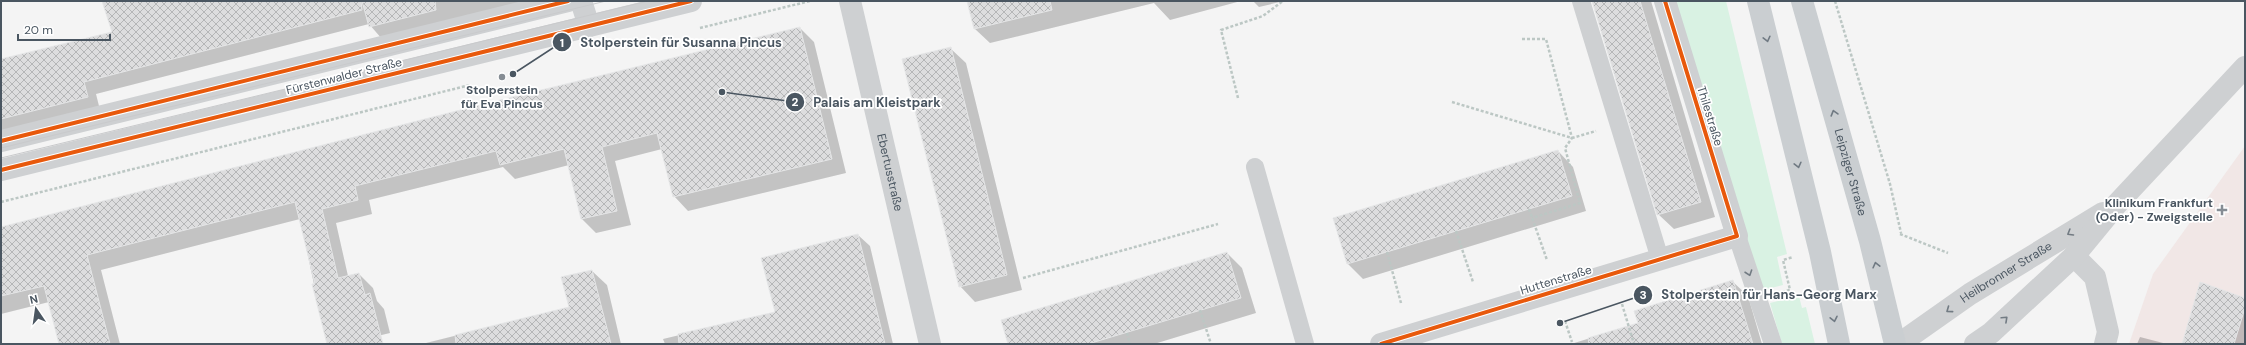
<svg xmlns="http://www.w3.org/2000/svg" width="2246" height="345" viewBox="0 0 2246 345" font-family="'DM Sans',sans-serif">
	<defs>
		<pattern id="building-cross-hatch" width="8" height="8" patternUnits="userSpaceOnUse"><rect width="8" height="8" fill="#ddddde"/><path d="M0 0l8 8M0 8l8-8" fill="none" stroke="#b5b6b7"/></pattern>
	</defs>
	<rect width="100%" height="100%" fill="#f4f4f4"/>
	<path fill="#f1e7e6" d="M2245,146v198h-116l24,-70z"/>
	<path fill="#d9f2e3" d="M1675,1h51l61,253 -10,3 6,28 -23,6z
		M1799,296l3,12 4,-1 9,37h-33l-12,-41z"/>
	<path fill="#0003" d="M103,1h431l-152,38 -13,-15 -273,70 4,16 -99,25v-75l113,-28z
		M968,1h273l-71,19 -16,-17 -164,40 -15,-14z
		M1253,1h31l-25,6z
		M1593,1h58l64,216 -41,12 -16,-15z
		M800,28l14,14 32,131 -158,38 -14,-15 -12,-47 -47,12 16,64 -35,8 -14,-14 -13,-54 -54,14 -12,-12 -134,33 3,14 -36,9 12,53 11,-2 14,14 4,13 7,8 6,24 -46,11h-6l-14,-13 -24,-112 -199,51 19,74h-60l-11,-42 -48,12v-86z
		M950,48l16,15 56,227 -47,12 -15,-16z
		M1558,151l15,16 13,44 -223,68 -16,-16z
		M858,235l12,11 23,98h-228l-2,-5 113,-27 -13,-54z
		M1227,253l15,15 14,45 -102,31h-145z
		M592,271l15,14 14,59h-199l148,-37z
		M1732,281l16,15 14,48h-191l68,-21z
		M2245,299v45h-62z
		M2140,337l27,7h-30z"/>
	<path fill="url(#building-cross-hatch)" stroke="#e5e6e7" d="M102,1h259l1,9 -278,72 4,15 -87,22v-60l111,-27z
		M362,1h73l1,9 -67,17z
		M967,1h83l2,9 -78,19z
		M1592,1h48l61,201 -44,13z
		M800,27l32,132 -159,38 -16,-64 -55,14 15,64 -36,8 -17,-70 -64,16 -4,-14 -141,35 3,14 -36,9 16,69 21,-5 6,22 5,-2 13,51h-56l-15,-60h3l-20,-82 -208,53 23,89h-51l-15,-58 -43,10v-69l483,-123z
		M951,47l56,228 -48,12 -57,-228z
		M1558,150l14,46 -225,68 -14,-46z
		M858,234l27,110h-206l-1,-10 97,-22 -14,-54z
		M1227,252l14,46 -153,46h-80l-7,-24z
		M592,270l19,74h-155l-1,-9 114,-28 -8,-30z
		M1733,280l20,64h-164l-1,-6 50,-15 -4,-12z
		M2200,282l45,16v10l-11,36h-52z"/>
	<g fill="none" stroke-linecap="round" stroke-linejoin="round">
		<path stroke="#bcc7c4" stroke-width="2.5" stroke-dasharray="3 2" stroke-linecap="butt" d="M1835,1l55,183 11,49
			M700,28l110,-27
			M1522,39h24l26,99 -7,10 15,55 -48,15
			M1238,98l-17,-68 42,-14 20,-15
			M1452,102l120,36 24,-7
			M1,202l469,-117
			M1529,209l18,51
			M1456,231l17,51
			M1900,234l48,19
			M1387,252l14,51
			M1023,278l195,-54
			M1782,292l8,-2 -7,-30 10,-3
			M1622,304l12,40
			M1200,310l11,34
			M1565,321l7,21
			M1127,333l3,11"/>
		<path stroke="#ced0d2" stroke-width="18" d="M1581,1l79,258
			M1255,167l50,177
			M1737,236l36,108"/>
		<g stroke="#ced0d2" stroke-width="22">
			<path d="M581,1l8,25"/>
			<path id="s1" d="M850,1l80,343"/>
			<path d="M2074,256l21,21 13,55 -3,12"/>
			<path d="M1381,344l356,-108 -72,-235"/>
		</g>
		<g stroke="#ced0d2" stroke-width="22">
			<path d="M1,141l567,-140"/>
			<path d="M1,170l690,-169"/>
			<path id="s2" d="M1899,344l71,-50 133,-81"/>
			<path d="M1975,344l16,-11 83,-77 42,-51 129,-138"/>
		</g>
		<g stroke="#caced1" stroke-width="22">
			<path d="M1758,1l62,251 19,92"/>
			<path id="s3" d="M1802,1l68,240 25,103"/>
		</g>
		<path stroke="#c9cacc" stroke-width="1" d="M1,148l605,-147
			M1,158l647,-157"/>
		<defs>
			<path id="cycleway" d="M1,141l567,-140
				M1,170l690,-169
				M1381,344l356,-108 -72,-235"/>
		</defs>
		<use href="#cycleway" stroke="#fff" stroke-width="6"/>
		<use href="#cycleway" stroke="#e8590c" stroke-width="4"/>
	</g>
	<defs><path id="oneway-chevron" d="M-2-3.5L2.5 0L-2 3.5" fill="none" stroke-width="1.6" stroke-linecap="round" stroke-linejoin="round"/></defs>
	<g stroke="#707a83">
		<use href="#oneway-chevron" transform="translate(1767 39) rotate(76)"/>
		<use href="#oneway-chevron" transform="translate(1834 113) rotate(-106)"/>
		<use href="#oneway-chevron" transform="translate(1798 165) rotate(76)"/>
		<use href="#oneway-chevron" transform="translate(1876 265) rotate(-104)"/>
		<use href="#oneway-chevron" transform="translate(1834 319) rotate(78)"/>
	</g>
	<g stroke="#727b83">
		<use href="#oneway-chevron" transform="translate(2070 233) rotate(149)"/>
		<use href="#oneway-chevron" transform="translate(1749 273) rotate(71)"/>
		<use href="#oneway-chevron" transform="translate(1949 310) rotate(144)"/>
		<use href="#oneway-chevron" transform="translate(2005 319) rotate(-43)"/>
	</g>
	<g fill="#868d94" stroke="#fff" stroke-width="1.5">
		<circle cx="502" cy="77" r="4"/>
		<path d="M2220 204h4v4h4v4h-4v4h-4v-4h-4v-4h4z"/>
	</g>
	<g text-anchor="middle" dominant-baseline="central" stroke-width="3.5" stroke-linejoin="round" paint-order="stroke">
		<g font-size="12" fill="#4a5661" stroke="#fff">
			<text transform="translate(344 76) rotate(-14)">Fürstenwalder Straße</text>
			<text transform="translate(1710 116) rotate(73)">Thilestraße</text>
			<text stroke="none"><textPath href="#s3" startOffset="178">Leipziger Straße</textPath></text>
			<text stroke="none"><textPath href="#s1" startOffset="176">Ebertusstraße</textPath></text>
			<text stroke="none"><textPath href="#s2" startOffset="129">Heilbronner Straße</textPath></text>
			<text transform="translate(1556 280) rotate(-17)">Huttenstraße</text>
		</g>
		<g font-size="12" font-weight="bold" fill="#4a5661" stroke="#fff">
			<text x="502" y="90">Stolperstein<tspan x="502" dy="14">für Eva Pincus</tspan></text>
			<text x="2213" y="203" text-anchor="end">Klinikum Frankfurt<tspan x="2213" dy="14">(Oder) - Zweigstelle</tspan></text>
		</g>
	</g>
	<path fill="none" stroke="#4a5661" stroke-width="1.5" d="M513 74L562 42M722 92L795 102M1560 323L1643 295"/>
	<g fill="#4a5661" stroke="#fff" stroke-width="1.5">
		<circle cx="513" cy="74" r="4"/>
		<circle cx="722" cy="92" r="4"/>
		<circle cx="1560" cy="323" r="4"/>
		<circle cx="562" cy="42" r="10"/>
		<circle cx="795" cy="102" r="10"/>
		<circle cx="1643" cy="295" r="10"/>
	</g>
	<g font-size="12" text-anchor="middle" font-weight="bold" fill="#fff">
		<text x="562" y="47">1</text>
		<text x="795" y="106">2</text>
		<text x="1643" y="299">3</text>
	</g>
	<g font-size="13" text-anchor="middle" font-weight="bold" fill="#4a5661" stroke="#fff" stroke-width="3.5" stroke-linejoin="round" paint-order="stroke">
		<text x="681" y="47">Stolperstein für Susanna Pincus</text>
		<text x="877" y="107">Palais am Kleistpark</text>
		<text x="1769" y="299">Stolperstein für Hans-Georg Marx</text>
	</g>
	<rect width="2246" height="345" fill="none" stroke="#4a5661" stroke-width="4"/>
	<g transform="translate(36 309) rotate(347)" stroke="#ffffff" stroke-width="3" paint-order="stroke">
	<path d="M0-3L7 15L0 10L-7 15Z" fill="#4a5661"/>
	<text y="-6" font-size="11" font-weight="bold" text-anchor="middle" fill="#4a5661">N</text>
	</g>
	<path d="M18 34v6h92v-6" fill="none" stroke="#4a5661" stroke-width="2"/>
	<text x="24" y="34" font-size="12" fill="#4a5661" stroke="#ffffff" stroke-width="3" paint-order="stroke">20 m</text>
</svg>
